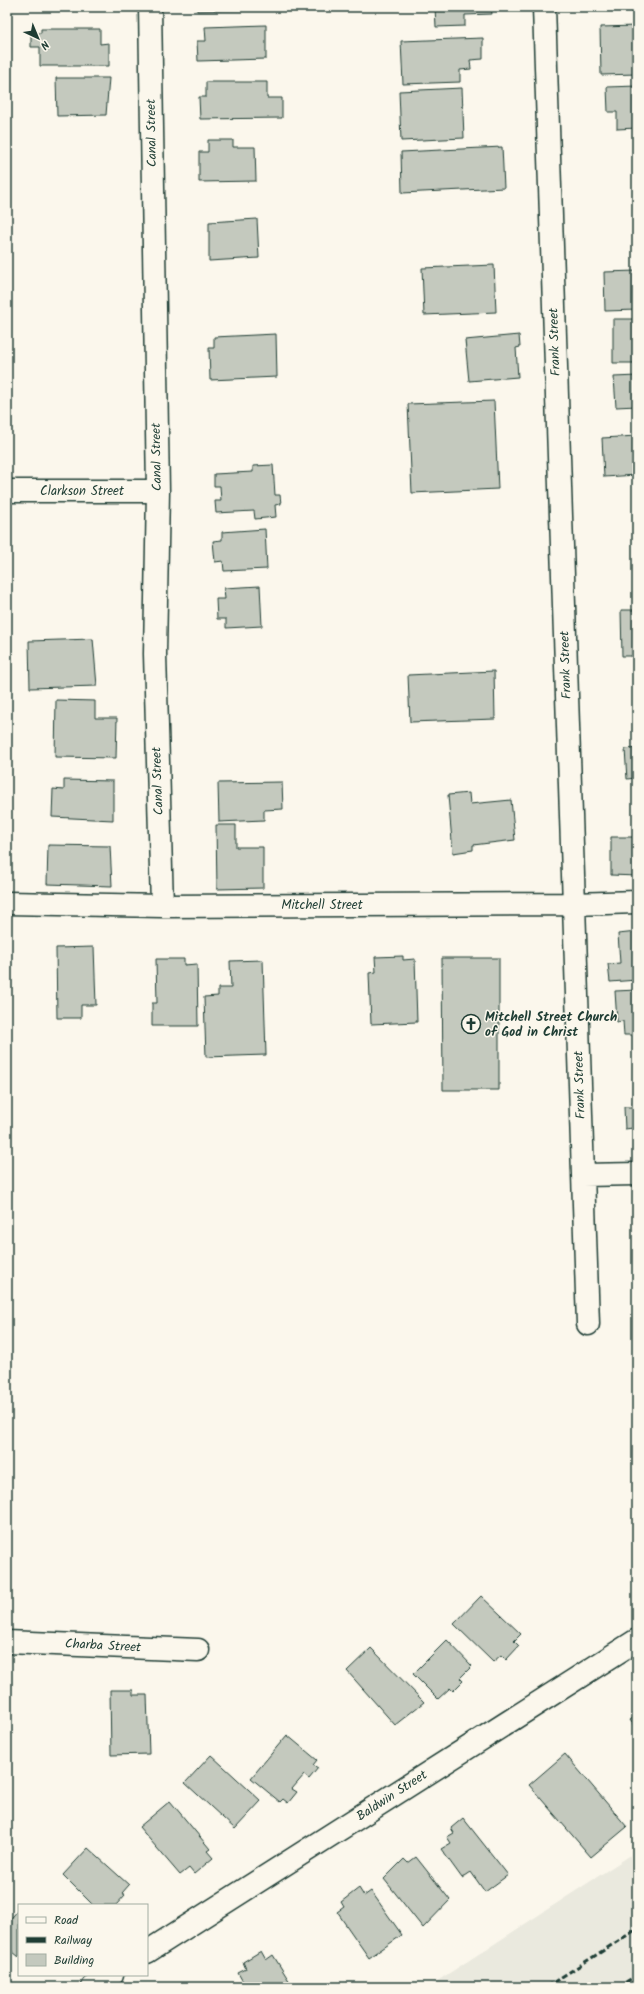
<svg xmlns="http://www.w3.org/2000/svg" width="644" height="1994" viewBox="0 0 644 1994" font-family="Kalam,sans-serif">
	<rect width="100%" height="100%" fill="#fbf7ec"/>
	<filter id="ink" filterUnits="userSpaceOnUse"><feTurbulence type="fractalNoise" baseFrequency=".025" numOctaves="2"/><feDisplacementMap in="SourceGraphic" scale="8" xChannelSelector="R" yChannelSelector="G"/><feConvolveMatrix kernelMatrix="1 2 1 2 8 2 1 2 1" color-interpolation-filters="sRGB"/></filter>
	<g filter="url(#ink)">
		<path fill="#eae9de" d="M637,1851v136h-209z"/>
		<path fill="#c4c9be" stroke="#1f3d34" d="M197,7h52v3l-52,1z
			M435,7h56l1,7 -27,1v11l-29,1z
			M266,25v34l-68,2 -1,-20h9l-1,-14z
			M637,26v48l-36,1 -1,-48z
			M41,29h59v15l9,-1v23h-69v-19h-9v-14h10z
			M483,38v21l-13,1 1,9 -11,1v12l-57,2 -2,-43z
			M56,78h53l-3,37 -49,1z
			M206,82h61v16h15v20l-82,1 -1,-22h7z
			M637,86v42l-20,1v-17h-9l-1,-25z
			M462,88l2,50 -63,3 -2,-50z
			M208,140h25v7h22l1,34 -57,1v-30h9z
			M502,147l2,41 -102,5 -1,-41z
			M257,219l2,39 -50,3v-39z
			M494,265l2,47 -72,3 -2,-47z
			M637,271v39l-32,1 -1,-39z
			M613,319h24v44h-24z
			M276,334l1,43 -67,3 -1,-32h5v-11z
			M519,335l1,12 -4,1 2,29 -49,4 -4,-41z
			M637,376v30l-21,1 -2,-30z
			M494,401l4,88 -86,4 -4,-89z
			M637,436v39l-33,2 -2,-39z
			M273,465l2,30h5l1,9 -6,1 1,12 -21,2 -1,-8 -38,2 -1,-12h6l-1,-15h-6v-12l39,-2v-6z
			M265,529l2,40 -43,2 -1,-10 -8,1 -2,-21 9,-1v-8z
			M260,586l2,40 -36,2v-9h-9l-1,-20h9l-1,-11z
			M621,610h16v46h-15z
			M93,639l4,47 -67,2 -1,-47z
			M494,671l1,48 -85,3 -2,-47z
			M56,700l39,1v17h22l-1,40 -61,-1z
			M635,737h2v45l-1,-4 -9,1 -2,-30 10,-1z
			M64,780l49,1v39l-61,-3 1,-28 11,1z
			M282,782l1,27 -19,1v10l-45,2 -1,-39z
			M469,793l1,11 41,-4 4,40 -42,5v5l-20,3 -5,-58z
			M216,825h20v22h27v41l-46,1z
			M611,837h26v39l-26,-1z
			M48,845l62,1 2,40 -65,-2z
			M637,932v48l-27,2 -2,-18 12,-1 -2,-29z
			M94,947l2,58h-15v13h-24l-1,-70z
			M403,956v4l12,-1 2,63 -46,2 -2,-51 7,-1 -1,-15z
			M442,958h57v132h-56z
			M156,959h28v6l13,-1 1,62h-46v-23h5z
			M263,960l3,95 -60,2 -2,-60 14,-1v-8h13l-1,-27z
			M637,990v45h-13l-1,-14 -6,1 -2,-31z
			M633,1102h4v37l-3,1 -1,-12 -8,1 -1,-22h9z
			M481,1596l40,38 -7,7 5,5 -13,14 -5,-5 -8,7 -39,-38z
			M447,1640l25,26 -12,12 3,3 -10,10 -3,-3 -12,11 -25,-25z
			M371,1648l53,54 -29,23 -48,-54z
			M110,1690h23v5h14l2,59 -38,1z
			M637,1715v15l-7,-10z
			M287,1735l30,25 -4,5 5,3 -9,11 -5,-4 -12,14 5,3 -9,11 -5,-4 -3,3 -29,-24z
			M565,1754l62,73 -36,30 -62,-72z
			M211,1755l50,46 -26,28 -50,-46z
			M170,1801l40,48 -3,2 6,7 -19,16 -5,-6 -9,7 -41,-48z
			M463,1818l45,57 -23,17 -14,-20 -9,6 -21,-29 10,-6 -4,-6 7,-4 -3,-5z
			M88,1848l41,37 -7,8 3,2 -9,10h-23l-30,-30z
			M416,1857l34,43 -27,28 -39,-49 20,-20 4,4z
			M359,1888l5,8 7,-5 31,44 -33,23 -32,-46 7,-5 -3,-5z
			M19,1909v48l-12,-10v-24z
			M261,1951l5,9 7,-5 20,32h-47l-8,-14 8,-4 -3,-7z"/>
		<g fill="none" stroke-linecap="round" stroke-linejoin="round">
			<defs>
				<path id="minor" d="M150,7l8,484 -3,163 7,252
					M544,7l44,1317
					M7,491h151
					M7,903l155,3 412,-2 63,-2
					M583,1175l54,-1
					M7,1642l191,8
					M147,1952l490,-312
					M93,1987l19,-12"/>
			</defs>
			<use href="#minor" stroke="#1f3d34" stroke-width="25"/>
			<use href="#minor" stroke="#fbf7ec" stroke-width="22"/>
			<path stroke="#1f3d34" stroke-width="3" stroke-dasharray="6 3" stroke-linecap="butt" d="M546,1987l91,-58
				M618,1987l19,-12"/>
		</g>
	</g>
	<defs>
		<symbol id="church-ring" viewBox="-11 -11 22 22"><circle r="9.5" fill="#fbf7ec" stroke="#1f3d34" stroke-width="1.5"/><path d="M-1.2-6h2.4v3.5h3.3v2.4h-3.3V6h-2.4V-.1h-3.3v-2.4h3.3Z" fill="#1f3d34"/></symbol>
	</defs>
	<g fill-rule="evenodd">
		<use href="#church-ring" x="460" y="1013" width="22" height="22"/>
	</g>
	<g text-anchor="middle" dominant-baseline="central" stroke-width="3" stroke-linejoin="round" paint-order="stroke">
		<g font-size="13" fill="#1f3d34" stroke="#fbf7ec">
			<text transform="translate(152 133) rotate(-91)">Canal Street</text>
			<text transform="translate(555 342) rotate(-92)">Frank Street</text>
			<text transform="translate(157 457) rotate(-91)">Canal Street</text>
			<text x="82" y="491">Clarkson Street</text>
			<text transform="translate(566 665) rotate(-92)">Frank Street</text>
			<text transform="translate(158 781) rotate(-92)">Canal Street</text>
			<text x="322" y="905">Mitchell Street</text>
			<text transform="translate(580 1085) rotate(-92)">Frank Street</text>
			<text transform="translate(103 1646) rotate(3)">Charba Street</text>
			<text transform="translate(392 1796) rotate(-33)">Baldwin Street</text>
		</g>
		<g font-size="13" font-weight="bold" fill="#1f3d34" stroke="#fbf7ec" text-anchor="start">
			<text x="485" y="1017">Mitchell Street Church<tspan x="485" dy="15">of God in Christ</tspan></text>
		</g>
	</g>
	<rect width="644" height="1994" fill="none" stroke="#fbf7ec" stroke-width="24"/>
	<rect x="12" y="12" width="620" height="1970" fill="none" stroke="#1f3d34" stroke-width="1.5" filter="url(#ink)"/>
	<rect x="18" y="1904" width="130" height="72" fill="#fbf7ec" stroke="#a3ada2"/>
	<rect x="26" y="1917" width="20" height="6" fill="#fbf7ec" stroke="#a3ada2"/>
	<text x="54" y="1924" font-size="12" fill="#1f3d34">Road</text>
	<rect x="26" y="1937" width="20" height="6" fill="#1f3d34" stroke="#a3ada2"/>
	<text x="54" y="1944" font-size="12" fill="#1f3d34">Railway</text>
	<rect x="26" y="1954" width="20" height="12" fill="#c4c9be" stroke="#a3ada2"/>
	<text x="54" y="1964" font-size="12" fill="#1f3d34">Building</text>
	<g transform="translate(38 38) rotate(136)" stroke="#fbf7ec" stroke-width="3" paint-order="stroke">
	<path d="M0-3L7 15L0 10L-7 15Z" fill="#1f3d34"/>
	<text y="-6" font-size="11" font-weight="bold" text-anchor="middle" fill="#1f3d34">N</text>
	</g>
</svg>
